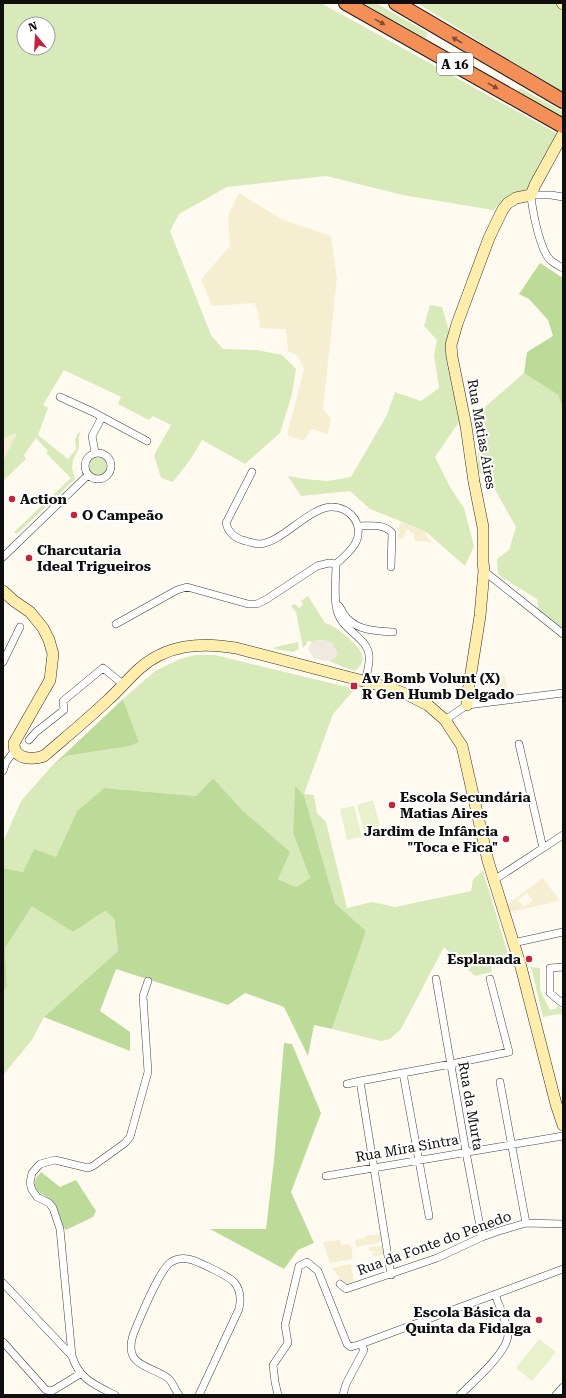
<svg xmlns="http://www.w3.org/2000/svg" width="566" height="1398" viewBox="0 0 566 1398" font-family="'Roboto Serif',serif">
	<rect width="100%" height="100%" fill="#fffaf0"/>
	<path fill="#f5eed0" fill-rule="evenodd" d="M239,193l44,27 48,16 6,42 -14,131 8,10 -3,15 -16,-5 -9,12 -16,-6 17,-66 -7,-14 -9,-4 -2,-22 -26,-1 -2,-17 -4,-8 -42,3 -11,-27 29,-33 -2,-31z
		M18,432l-15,29v-23z
		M410,522l15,8 2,7 7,7 -7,-2 -13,-1v-8l-4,-1v-2h-4l-2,8 -6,1 2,-16z
		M503,676h2l2,12 -13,-1 3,-6z
		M543,878l17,23 -50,11 -2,-8zM527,893l6,8 -9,6 -6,-7z
		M380,1234l1,7h-2v2l-23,4 -1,-7 10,-2v-2z
		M340,1240l1,5 8,-1 2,3 2,8h-1l1,4 -23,4 -7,-21z
		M375,1246v1l7,-1 2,9 -11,1v-3l5,-2 -8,1 -1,-5z
		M351,1264l3,19 -9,2 -13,-17z"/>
	<path fill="#d8eab9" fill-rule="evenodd" d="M3,3h318l237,131 -30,54 -8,7 -17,5 -10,10 -90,-15 -77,-19 -99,11 -48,27 -9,17 41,104 12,14 34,1 25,5 14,14 -4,25 -12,39 -35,31 -43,-24 -12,20 -17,22 -12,-4 -7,-23 17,-30 -18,-9 -4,4 -31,-16 3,-7 -57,-27 -21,35 5,3 -10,27 30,24 8,-10 -1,-10 4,-7 2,2 -2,2v12l-6,12 -1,8 3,11 -58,55 -3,-2 57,-54 -25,-25 2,-2 -12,-13 -12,17 2,4 -23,22v-20l14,-28 -14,5zM24,24h24v24h-24z
		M363,3h13l52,30 -3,5z
		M417,3h138l8,9v81z
		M520,88l43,24v8l-47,-26z
		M430,305l12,2 7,24 -3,28 13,63 -24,35 15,30 14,21 10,38 -9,20 -40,-35 -55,-22 -20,-18 -49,5 -13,-20 17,3 22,2 24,-4 36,-62 8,-23 26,9 18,-13 -5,-33 3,-15 -13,-14z
		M524,373l34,22 5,13v221l-25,-18 -1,-12 -26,-16 -13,-9 -1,-15 12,-9 7,-23 -22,-39 -16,-18 -1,-56z
		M88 466a10 10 0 1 1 20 0a10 10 0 1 1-20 0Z
		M308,596l17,27c8,2 15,8 21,13 11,10 26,21 9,35 -9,-3 -17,-6 -26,-10l7,-4 -20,-17 -3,2 -6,-1 -1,4 -3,3 -7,-36 -5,-6 4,-2 4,4 4,-3 -2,-4z
		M298,642l1,7 -6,3 -19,-3 1,-2z
		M195,655h20l140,34 -22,25 -29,80 10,1 3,18 9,9 21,86 25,-6 23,5 76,-16 2,-12 10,-8 25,83 -18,5 2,13 -17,4 -31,-29 -43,82 -11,10 -9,2 -49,-12 34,-98 -31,-28 -31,-108 -9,-8 -2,46 17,45 -14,9 -18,-8 -35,-68 -30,-33 -17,18 -92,-8 -27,23 -21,46 -33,15 -20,-4v-26l18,-41 29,-33 16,-12 64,-10 9,-4 -16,-43 32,-28 25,-12z
		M32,905l41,27 32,-21 9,7 4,33 -74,66 -12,23 -29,35v-84l4,-4 -2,-39z
		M531,967l9,1v22l10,20 6,-1 2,-3 5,4v5l-5,-1 -15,3z"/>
	<path fill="#bddb98" d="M540,263l23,15v130l-5,-13 -34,-22 3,-21 26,-16 -5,-16 -19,-21 -10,-5z
		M123,699l16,43 -9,4 -64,10 -16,12z
		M213,778l30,33 47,41 -12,27 18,8 14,-9 -17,-45 2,-47 9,9 31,108 31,28 -34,98 -18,-4 -6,31 -24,-49 -39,-14 -17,12 -112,-36 -16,42 30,21v19l-86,-34 74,-66 -4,-33 -9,-7 -32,21 -41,-26 -27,42 2,39 -4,4v-123l20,4 11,-23 22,8 21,-46 27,-23 92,8z
		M284,1043l8,1 29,69 -30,79 23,51 -16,7 -14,19 -74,-40h56l8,-69z
		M41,1172l19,15 16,-7 20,31 -3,6 -27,13c-9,-8 -10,-22 -18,-31 -5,-6 -10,-5 -14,-13l2,-8z"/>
	<path fill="#e8f1cb" d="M373,800l8,30 -16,5 -8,-30z
		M354,806l8,31 -15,3 -7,-31z
		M539,1339l17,13 -24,29 -16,-13z"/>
	<path fill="#efe9df" d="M316,640h9l7,3 6,10 -2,4 -7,4 -9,-1 -7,-3 -5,-8 3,-6z"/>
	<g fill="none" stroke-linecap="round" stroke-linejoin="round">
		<defs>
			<path id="street" d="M563,197l-12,-2h-20c1,15 8,47 15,59 3,7 11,11 17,14
				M60,397l33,15 54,29
				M95,452l-3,-16 10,-19
				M85 466a13 13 0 1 1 26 0a13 13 0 1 1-26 0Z
				M252,472l-26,51c2,9 7,14 16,17 5,1 12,4 18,4 22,-2 48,-35 70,-37 21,-1 35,19 25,37 -5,8 -12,14 -19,20
				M358,526c11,0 26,-3 34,7l-1,34
				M3,557l85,-82
				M336,564c0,16 -3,35 2,50 6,17 30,24 31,42 1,8 -2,17 -4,25
				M484,571l79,63
				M339,606c3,4 5,10 9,13 11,12 30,12 45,13
				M116,624l61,-34 10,-3 61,17h9l10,-5 50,-33 12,-3 7,1
				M3,662l17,-35
				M445,720l22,-15 96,-12
				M29,740l7,-8 28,-22 -1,-9 40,-33 21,17
				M519,744l24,104
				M3,771l3,-9 9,-12
				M494,880l69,-45
				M513,943l50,-11
				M436,979l30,173 16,85
				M562,1003l-12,-10v-25l13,-1
				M403,1073l26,143
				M360,1081l91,-17 58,-12 -19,-73
				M500,1082l26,141
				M347,1084l13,-3 31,194
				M326,1176l237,-40
				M3,1283l69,73
				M340,1284l6,5 91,-31 45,-21 17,-6 27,-8 37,1
				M3,1342l43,48 6,1 28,-17
				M361,1344l202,-75
				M115,1395c-20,-10 -36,-16 -43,-39l-12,-127 -7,-21 -4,-5 -12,-6 -5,-7 -2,-7 2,-10 8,-9 15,-4 33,8 5,-2 32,-23 5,-6 18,-65 -5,-76 5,-15
				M179,1395c-4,-5 -6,-12 -10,-16 -17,-14 -46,-11 -36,-44 6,-15 27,-66 38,-73 5,-3 11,-4 17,-3 8,1 42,18 46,23 7,8 7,18 5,27l-40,86
				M278,1395l-3,-13 -2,-17 15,-22 -3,-18 14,-59 8,-4 11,9 29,73 4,3 10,-3 3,6 -18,34 -3,11
				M460,1395c13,-13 47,-42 48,-60 1,-7 -10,-32 -13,-41
				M556,1395l7,-8"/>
			<path id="secondary" d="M562,3l1,1
				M3,591l11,10 16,11 13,16 6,12 4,14 -3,26 -36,63c-1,17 19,17 30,13 22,-19 44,-37 65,-57 10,-9 19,-20 30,-30 28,-25 62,-27 97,-21l154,40 18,7 20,10 17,15 17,26 26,115 33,106 35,137 7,21
				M467,705v-7l13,-82 4,-45 -1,-9v-35l-9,-45 -8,-56 -14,-69 -1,-12 6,-21 32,-86 14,-29 5,-6 8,-5 15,-3 4,-10 28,-51"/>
			<path id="highway" d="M346,3l217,123
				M396,3l167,98"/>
		</defs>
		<use href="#street" stroke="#414141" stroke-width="8"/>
		<use href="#secondary" stroke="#303030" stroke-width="12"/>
		<use href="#highway" stroke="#1f1f1f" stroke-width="16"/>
		<use href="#street" stroke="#fff" stroke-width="7"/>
		<use href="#secondary" stroke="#ffedab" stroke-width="11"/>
		<use href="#highway" stroke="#f58f58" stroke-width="14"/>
	</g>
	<defs><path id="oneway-solid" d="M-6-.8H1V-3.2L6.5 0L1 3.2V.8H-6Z"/></defs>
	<g fill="#824e33">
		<use href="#oneway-solid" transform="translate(380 22) rotate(29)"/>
		<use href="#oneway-solid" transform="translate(457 40) rotate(-150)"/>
		<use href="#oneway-solid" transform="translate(493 86) rotate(29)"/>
	</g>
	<g fill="#c0253d" stroke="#fff" stroke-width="1.5">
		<circle cx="12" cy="499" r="4"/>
		<circle cx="74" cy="515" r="4"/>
		<circle cx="29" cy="558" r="4"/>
		<rect x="350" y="682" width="8" height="8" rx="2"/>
		<circle cx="392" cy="805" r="4"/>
		<circle cx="506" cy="839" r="4"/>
		<circle cx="529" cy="959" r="4"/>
		<circle cx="539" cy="1320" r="4"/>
	</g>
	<g text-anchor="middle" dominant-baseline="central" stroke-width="4" stroke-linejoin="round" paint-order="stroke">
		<rect fill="#fff" stroke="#565656" stroke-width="1" x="437" y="53" width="36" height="22" rx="3"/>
		<g font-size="13" font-weight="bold" fill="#0e0e0e">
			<text x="455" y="64">A 16</text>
		</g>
		<g font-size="14" fill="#0e0e0e" stroke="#fff">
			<text transform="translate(482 434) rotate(80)">Rua Matias Aires</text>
			<text transform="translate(471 1106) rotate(80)">Rua da Murta</text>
			<text transform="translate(407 1148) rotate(-10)">Rua Mira Sintra</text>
			<text transform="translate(434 1243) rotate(-20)">Rua da Fonte do Penedo</text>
		</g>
		<g font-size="14" font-weight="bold" fill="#0e0e0e" stroke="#fff" text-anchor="start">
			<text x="20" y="499">Action</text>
			<text x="82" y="515">O Campeão</text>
			<text x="37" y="550">Charcutaria<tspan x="37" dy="16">Ideal Trigueiros</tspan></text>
			<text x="362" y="678">Av Bomb Volunt (X)<tspan x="362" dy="16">R Gen Humb Delgado</tspan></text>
			<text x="400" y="797">Escola Secundária<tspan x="400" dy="16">Matias Aires</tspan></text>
			<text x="498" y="831" text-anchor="end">Jardim de Infância<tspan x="498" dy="16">"Toca e Fica"</tspan></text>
			<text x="521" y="959" text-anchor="end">Esplanada</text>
			<text x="531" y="1312" text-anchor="end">Escola Básica da<tspan x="531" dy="16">Quinta da Fidalga</tspan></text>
		</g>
	</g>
	<rect width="566" height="1398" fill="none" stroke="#0e0e0e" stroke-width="8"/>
	<g transform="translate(36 36) rotate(342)"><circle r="19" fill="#ffffff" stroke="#9f9f9f"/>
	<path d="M0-3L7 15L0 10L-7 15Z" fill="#c0253d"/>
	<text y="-6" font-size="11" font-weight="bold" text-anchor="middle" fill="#0e0e0e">N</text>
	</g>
</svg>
